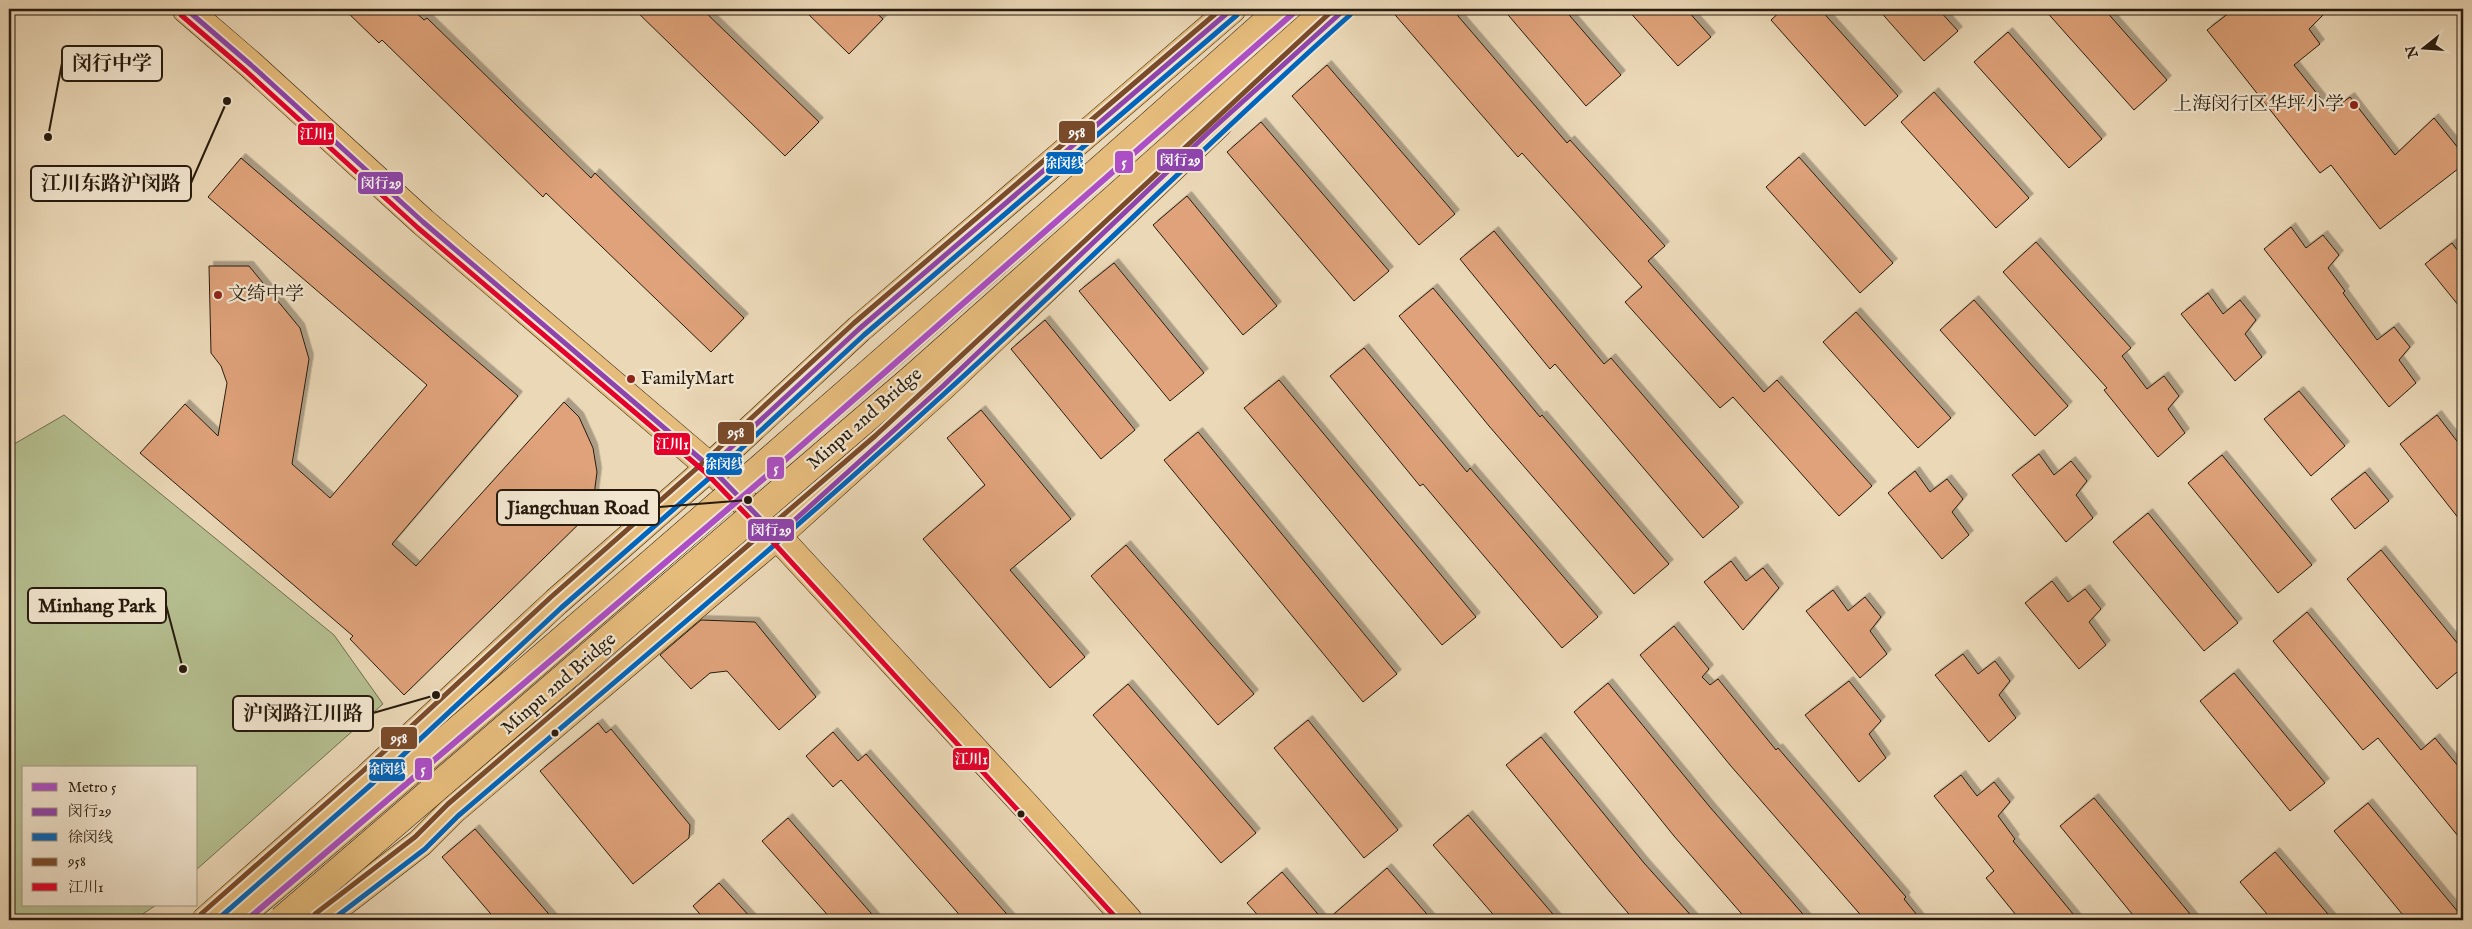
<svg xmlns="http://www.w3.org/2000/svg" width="2472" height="929" viewBox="0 0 2472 929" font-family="'IM FELL English','Noto Serif SC',serif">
	<defs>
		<filter id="shadow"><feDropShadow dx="4.5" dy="-4.5" stdDeviation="0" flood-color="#0004"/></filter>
	</defs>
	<rect width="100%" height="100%" fill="#ebd8b7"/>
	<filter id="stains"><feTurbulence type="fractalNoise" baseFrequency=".004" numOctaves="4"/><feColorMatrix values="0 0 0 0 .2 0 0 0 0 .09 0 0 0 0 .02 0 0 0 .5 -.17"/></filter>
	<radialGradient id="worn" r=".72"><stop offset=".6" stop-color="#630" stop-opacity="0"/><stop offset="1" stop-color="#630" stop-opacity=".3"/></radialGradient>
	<path fill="#b5bf90" stroke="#6e6d4f" d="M64,415l270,220 49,69 -187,166v-102h-172v137h132l-22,15h-125v-473z"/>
	<path fill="#dfa27a" stroke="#271b0e" filter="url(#shadow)" d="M344,9h68l12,11 3,-2 164,160 4,-5 149,145 -33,34 -165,-159 -3,4 -161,-157 -3,3z
		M634,9h68l117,113 -34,34z
		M803,9h69l11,10 -34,35z
		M1390,9h62l115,134 3,-3 95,106 -17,15 116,131 13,-12 95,106 -33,30 -106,-119 -13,11 -95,-106 17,-15 -120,-134 -4,4z
		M1503,9h61l57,66 -35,31z
		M1627,9h59l25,28 -33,29z
		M1783,9h37l78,87 -33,30 -94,-106z
		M1878,9h60l20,22 -34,30z
		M2044,9h60l63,71 -33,30z
		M2234,9h95l-20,20 11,15 -26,21 37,46 19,-14 45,58 39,-37 29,36v11l-83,64 -49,-64 -11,8 -113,-143z
		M2008,32l94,107 -33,29 -95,-106z
		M1327,65l128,149 -36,31 -127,-149z
		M1934,92l95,106 -33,30 -95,-106z
		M1261,122l128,149 -35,30 -127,-149z
		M1799,157l94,106 -33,30 -94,-106z
		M241,158l277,238 -126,148 24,22 148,-164 15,15 14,31 4,24 -5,39 -188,184 -54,-56 3,-3 -213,-183 45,-49 33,32 9,-53 -6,-17 -10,-13 -2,-87h40l51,62 9,31 -17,105 38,34 97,-113 -219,-188z
		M1187,196l90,110 -34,29 -90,-110z
		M2291,227l15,21 17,-13 16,20 -11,13 17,23 -2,2 34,47 17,-13 16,20 -11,13 17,23 -27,24 -125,-158z
		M1494,231l110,133 7,-6 128,149 -36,31 -148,-174 -5,5 -90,-110z
		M2036,242l95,106 -9,8 25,33 17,-13 15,20 -11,13 17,24 -27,24 -54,-67 3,-2 -104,-116z
		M2452,243l11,15v53l-38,-47z
		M1114,263l90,110 -34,28 -91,-110z
		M1433,288l107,129 2,-2 127,149 -35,30 -145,-168 -90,-110z
		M2208,293l15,21 17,-14 16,20 -11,14 17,23 -27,24 -54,-67z
		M1974,300l94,106 -33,30 -95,-106z
		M1856,312l95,106 -33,30 -95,-106z
		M1045,320l90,110 -34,29 -90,-110z
		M1364,348l103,124 3,-4 128,149 -36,31 -139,-164 -3,2 -90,-110z
		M1279,380l197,237 -34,28 -198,-237z
		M2299,391l46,55 -34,30 -47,-57z
		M981,410l90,109 -61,51 75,87 -35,31 -127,-149 62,-54 -38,-47z
		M2437,415l26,34v75l-63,-80z
		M1198,432l199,242 -34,28 -199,-242z
		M2039,454l15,21 17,-14 16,20 -11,14 17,23 -27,24 -54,-67z
		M2222,455l90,110 -34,28 -90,-110z
		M1915,471l15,21 17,-13 16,20 -11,13 17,23 -27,24 -54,-66z
		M2365,472l24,29 -34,28 -24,-30z
		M2148,513l90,110 -34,28 -91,-109z
		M1126,545l128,149 -36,31 -127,-149z
		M2381,550l82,100v17l-26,22 -90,-110z
		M1731,561l15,20 17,-13 16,20 -36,42 -39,-48z
		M2052,581l16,21 17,-13 16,20 -12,13 17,23 -27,24 -54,-66z
		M1833,590l15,21 17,-14 16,20 -11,14 17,23 -27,24 -54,-67z
		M2307,612l114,138 14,-12 28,34v70l-85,-104 -15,12 -90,-109z
		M701,620l54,2 61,75 -37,33 -52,-59 -17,2 -19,16 -31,-34z
		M1674,626l35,43 -7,8 8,8 8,-6 58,71 2,-2 128,149 -2,2 17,21h-56l-135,-155 -90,-110z
		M1963,654l15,20 17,-13 15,20 -11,14 17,23 -27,24 -54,-67z
		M2234,673l91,110 -35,28 -90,-110z
		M1849,681l32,40 -12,13 17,24 -27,24 -54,-67z
		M1608,683l101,123 99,114h-61l-73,-84 -100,-124z
		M1128,684l128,149 -35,30 -128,-148z
		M1308,720l90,110 -34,28 -90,-110z
		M598,723l8,10 5,-4 79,96 -1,13 -56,46 -93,-113z
		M833,732l25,29 8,-7 146,166h-48l-123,-140 -8,7 -27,-31z
		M1541,737l103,126 51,57h-61l-24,-28 -104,-127z
		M1961,775l16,21 17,-14 16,20 -12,14 17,23 -2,2 65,79h-58l-34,-42 8,-7 -60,-75z
		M2094,798l101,122h-58l-77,-94z
		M2368,803l95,115v2h-56l-73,-89z
		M1468,815l90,105h-60l-65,-75z
		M788,818l89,102h-45l-70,-79z
		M475,829l79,91h-58l-54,-63z
		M2275,852l58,68h-61l-32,-38z
		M1387,868l45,52h-105z
		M1282,872l41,48h-61l-15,-17z
		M719,883l34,37h-48l-12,-14z"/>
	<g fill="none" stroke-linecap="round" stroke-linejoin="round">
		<defs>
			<path id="major" d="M186,9l65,56 172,157 287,245 67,69 250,271 101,113
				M206,920l162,-143 188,-175 154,-135 149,-138 373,-320
				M320,920l100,-77 33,-33 324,-274 166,-150 275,-262"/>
		</defs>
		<use href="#major" stroke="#271b0e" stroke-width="29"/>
		<use href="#major" stroke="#e6bc7c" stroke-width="28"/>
		<defs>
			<path id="major-bridge" d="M235,920c353,-299 701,-603 1046,-911
				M282,920l631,-542 415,-369"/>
		</defs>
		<use href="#major-bridge" stroke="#271b0e" stroke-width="29" stroke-linecap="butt"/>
		<use href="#major-bridge" stroke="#e6bc7c" stroke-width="28"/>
		<defs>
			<path id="bus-1" d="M186,9l65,56 172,157 287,245 67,69 166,-150 265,-253 137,-124
				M710,467l149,-138 373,-320"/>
			<path id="bus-2" d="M217,920l156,-137 188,-175 154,-135 149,-138 373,-320
				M332,920l93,-71 33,-33c163,-140 329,-278 487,-423 137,-124 267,-255 405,-378"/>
			<path id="bus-3" d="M201,914l162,-143 188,-174 154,-136 149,-138 367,-314
				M315,914l100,-77 33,-33 427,-368 459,-427"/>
			<path id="bus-4" d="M181,15l65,56 172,157 287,244 67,69 346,379"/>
		</defs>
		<use href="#bus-1" stroke="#f2e6d0" stroke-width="9"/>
		<use href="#bus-2" stroke="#f2e6d0" stroke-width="9"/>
		<use href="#bus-3" stroke="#f2e6d0" stroke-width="9"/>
		<use href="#bus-4" stroke="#f2e6d0" stroke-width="9"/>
		<use href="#bus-1" stroke="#8e44ad" stroke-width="5"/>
		<use href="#bus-2" stroke="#0065bd" stroke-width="5"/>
		<use href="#bus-3" stroke="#7a4b2a" stroke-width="5"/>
		<use href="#bus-4" stroke="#e4002b" stroke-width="5"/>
		<defs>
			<path id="metro-1" d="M247,920l529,-452 522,-459"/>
		</defs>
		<use href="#metro-1" stroke="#f2e6d0" stroke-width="10"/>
		<use href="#metro-1" stroke="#ac4fc6" stroke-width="6"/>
	</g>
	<g fill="#8f2418" stroke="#f2e6d0" stroke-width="2">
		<circle cx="2354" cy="105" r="5"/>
		<circle cx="218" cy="295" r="5"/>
		<circle cx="631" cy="379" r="5"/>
	</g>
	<g fill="#271b0e" stroke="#f2e6d0" stroke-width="2">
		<circle cx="555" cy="733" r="4.5"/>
		<circle cx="1021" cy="814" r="4.5"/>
	</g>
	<g text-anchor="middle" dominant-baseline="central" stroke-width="4.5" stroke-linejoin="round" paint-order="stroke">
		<g font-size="19" fill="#271b0e" stroke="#f2e6d0" text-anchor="start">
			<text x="2344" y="105" text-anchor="end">上海闵行区华坪小学</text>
			<text x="228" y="295">文绮中学</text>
			<text x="641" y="379">FamilyMart</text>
		</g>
		<g font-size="19" fill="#271b0e" stroke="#f2e6d0">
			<text transform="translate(865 419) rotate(-41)">Minpu 2nd Bridge</text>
			<text transform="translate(559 684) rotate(-41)">Minpu 2nd Bridge</text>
		</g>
	</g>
	<path fill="none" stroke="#271b0e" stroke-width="2" d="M48 137L62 63M227 101L191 183M748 500L659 507M183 669L166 605M436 695L373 713"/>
	<g fill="#271b0e" stroke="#f2e6d0" stroke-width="2">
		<circle cx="48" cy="137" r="5"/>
		<circle cx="227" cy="101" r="5"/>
		<circle cx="748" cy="500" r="5"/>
		<circle cx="183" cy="669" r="5"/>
		<circle cx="436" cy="695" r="5"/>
	</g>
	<g fill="#f2e6d0" stroke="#271b0e" stroke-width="2">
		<rect x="62" y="46" width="100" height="35" rx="5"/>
		<rect x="31" y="166" width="160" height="35" rx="5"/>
		<rect x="497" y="490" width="162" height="35" rx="5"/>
		<rect x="28" y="588" width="138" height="35" rx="5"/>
		<rect x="233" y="696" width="140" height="35" rx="5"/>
	</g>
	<g font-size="20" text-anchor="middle" font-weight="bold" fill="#271b0e">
		<text x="112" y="70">闵行中学</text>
		<text x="111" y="190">江川东路沪闵路</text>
		<text x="578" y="514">Jiangchuan Road</text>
		<text x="97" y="612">Minhang Park</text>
		<text x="303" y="720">沪闵路江川路</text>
	</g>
	<g stroke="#f2e6d0" stroke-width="2">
		<rect x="1058" y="120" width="38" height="24" rx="5" fill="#7a4b2a"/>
		<rect x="297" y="122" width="38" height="24" rx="5" fill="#e4002b"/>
		<rect x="1156" y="148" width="48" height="24" rx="5" fill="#8e44ad"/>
		<rect x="1114" y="150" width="20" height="24" rx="5" fill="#ac4fc6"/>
		<rect x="1045" y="151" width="39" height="24" rx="5" fill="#0065bd"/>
		<rect x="357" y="171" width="47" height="24" rx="5" fill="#8e44ad"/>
		<rect x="717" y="421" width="38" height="24" rx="5" fill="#7a4b2a"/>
		<rect x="653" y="432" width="38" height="24" rx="5" fill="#e4002b"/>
		<rect x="705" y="452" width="38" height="24" rx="5" fill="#0065bd"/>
		<rect x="766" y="456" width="19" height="24" rx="5" fill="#ac4fc6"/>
		<rect x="747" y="518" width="48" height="24" rx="5" fill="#8e44ad"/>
		<rect x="380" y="726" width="38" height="24" rx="5" fill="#7a4b2a"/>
		<rect x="952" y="747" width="38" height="24" rx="5" fill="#e4002b"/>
		<rect x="414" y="757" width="19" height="24" rx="5" fill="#ac4fc6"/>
		<rect x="368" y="758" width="38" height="24" rx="5" fill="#0065bd"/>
	</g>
	<g font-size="14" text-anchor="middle" font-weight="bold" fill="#fff">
		<text x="1077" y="137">958</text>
		<text x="316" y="139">江川1</text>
		<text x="1180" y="165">闵行29</text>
		<text x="1124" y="167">5</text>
		<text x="1064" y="168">徐闵线</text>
		<text x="381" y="188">闵行29</text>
		<text x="736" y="437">958</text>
		<text x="672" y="449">江川1</text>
		<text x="724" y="469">徐闵线</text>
		<text x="776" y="473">5</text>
		<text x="771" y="535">闵行29</text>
		<text x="399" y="743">958</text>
		<text x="971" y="764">江川1</text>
		<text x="423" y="774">5</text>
		<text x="387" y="774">徐闵线</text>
	</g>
	<rect width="2472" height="929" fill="none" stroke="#ebd8b7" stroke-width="30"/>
	<rect x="10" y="10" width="2452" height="909" fill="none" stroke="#271b0e" stroke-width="2.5"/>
	<rect x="15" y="15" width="2442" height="899" fill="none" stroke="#271b0e"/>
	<rect x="22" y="766" width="175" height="140" fill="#f2e6d0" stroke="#a19582"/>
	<rect x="32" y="783" width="25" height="8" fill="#ac4fc6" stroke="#a19582"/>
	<text x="68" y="792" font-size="15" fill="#271b0e">Metro 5</text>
	<rect x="32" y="808" width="25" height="8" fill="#8e44ad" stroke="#a19582"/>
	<text x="68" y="816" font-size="15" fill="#271b0e">闵行29</text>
	<rect x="32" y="833" width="25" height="8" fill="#0065bd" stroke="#a19582"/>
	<text x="68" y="842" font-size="15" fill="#271b0e">徐闵线</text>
	<rect x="32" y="858" width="25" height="8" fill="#7a4b2a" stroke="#a19582"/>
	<text x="68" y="866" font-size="15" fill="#271b0e">958</text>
	<rect x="32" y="883" width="25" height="8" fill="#e4002b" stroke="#a19582"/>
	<text x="68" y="892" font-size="15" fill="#271b0e">江川1</text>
	<g transform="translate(2424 48) rotate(253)" stroke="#f2e6d0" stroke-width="4" paint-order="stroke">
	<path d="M0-4L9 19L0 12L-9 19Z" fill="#271b0e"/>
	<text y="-8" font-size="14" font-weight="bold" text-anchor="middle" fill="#271b0e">N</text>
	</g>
	<rect width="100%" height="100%" filter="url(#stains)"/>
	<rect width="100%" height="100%" fill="url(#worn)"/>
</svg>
